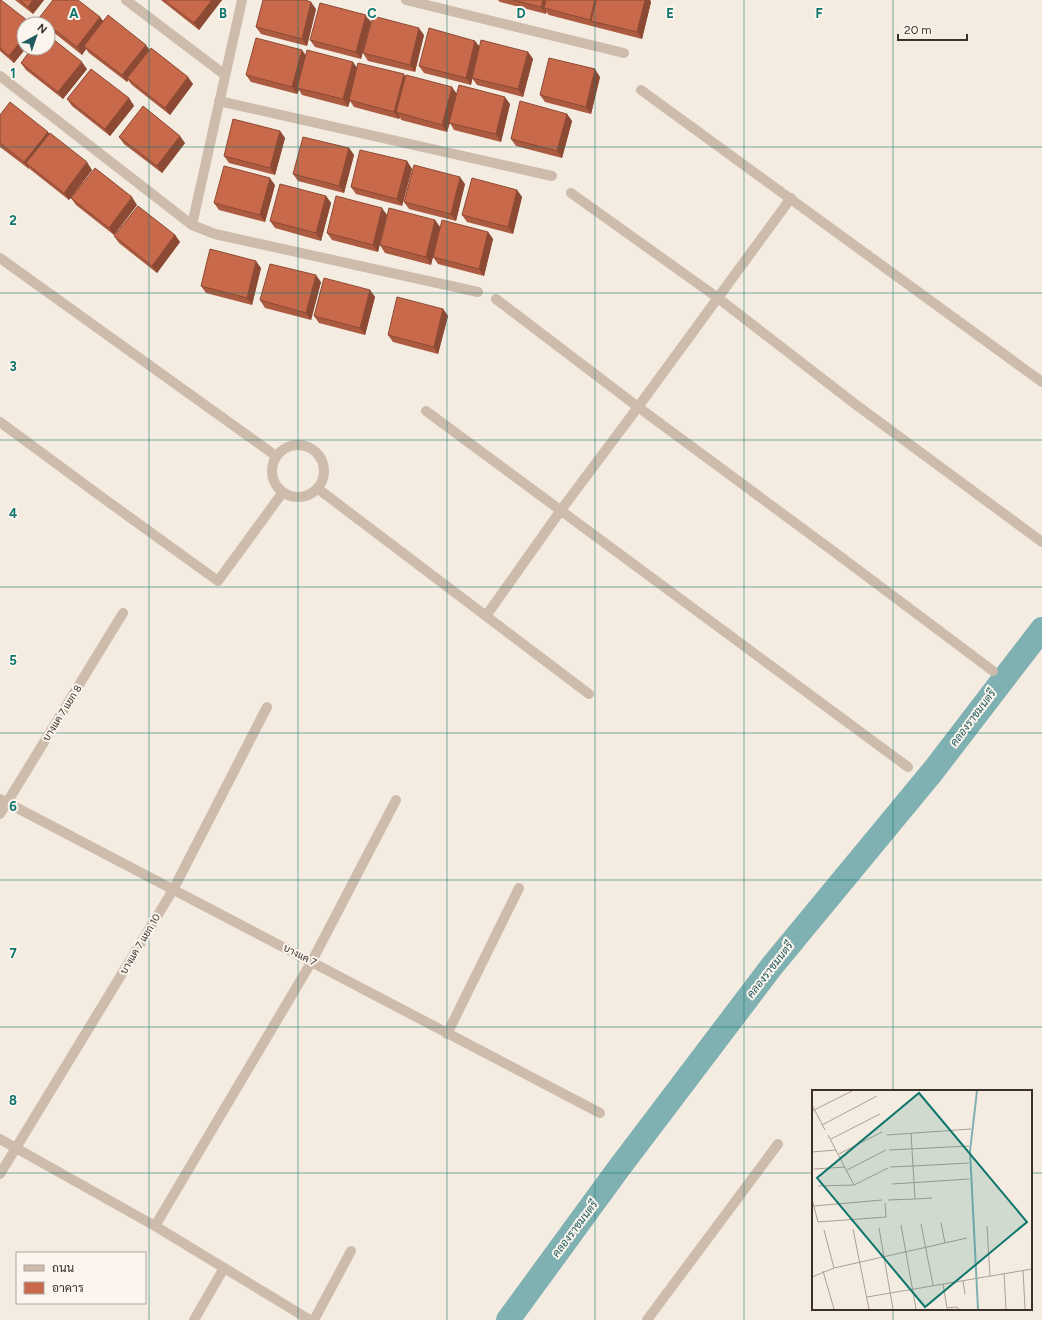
<svg xmlns="http://www.w3.org/2000/svg" width="1042" height="1320" viewBox="0 0 1042 1320" font-family="Figtree,Sarabun,sans-serif">
	<rect width="100%" height="100%" fill="#f4ebe1"/>
	<g fill="none" stroke-linecap="round" stroke-linejoin="round">
		<path stroke="#7fb0b2" stroke-width="24" d="M508,1320l111,-152 153,-202 161,-195 109,-142"/>
		<path stroke="#cdbbac" stroke-width="10" d="M126,0l99,75
			M406,0l218,53
			M0,76l192,149 23,9 263,58
			M641,90l401,292
			M219,101l333,75
			M571,193l147,105 137,106 187,138
			M791,198l-153,209 199,147 156,117
			M192,225l50,-225
			M0,258l276,198
			M426,411l482,356
			M0,422l103,76 115,83 65,-89
			M272 471a26 26 0 1 1 52 0a26 26 0 1 1-52 0Z
			M317,488l169,128 75,-106 77,-103 -142,-108
			M486,616l103,78
			M0,799l600,314
			M0,814l123,-201
			M447,1034l72,-146
			M0,1139l155,87 155,94
			M0,1174l173,-284 94,-183
			M155,1226l157,-265 84,-161
			M194,1320l30,-52
			M314,1320l37,-69
			M647,1320l131,-176"/>
	</g>
	<path fill="#ac5a40" d="M0,0l24,48h2l-12,15 -14,-12z
		M15,0h29l-11,14z
		M161,0h61l-23,30z
		M498,0h152l1,2 -9,37 -93,-24 -3,-3v2l-46,-12z
		M316,9l-9,37 -46,-12 -5,-7z
		M366,15l5,7 -10,37 -46,-12 -5,-7z
		M100,17l3,4 46,29 44,34 -23,31 -38,-30 -4,-5 -1,2 -38,-29 -3,-4 -4,6 -34,-27v-4h-5l-4,-6z
		M424,35l-9,37 -47,-11 -5,-8z
		M475,41l5,6 48,5 5,7 -10,38 -46,-12 -5,-7 -1,7 -47,-12 -5,-7z
		M306,55l51,12 48,10 52,17 53,10 -9,38 -47,-12 -4,-7 -3,9 -46,-12 -1,-3 -1,2 -45,-12 -4,-6 -2,6 -46,-12 -3,-5 -2,4 -46,-12 -5,-7z
		M21,63l66,6 -24,30 -37,-29z
		M600,77l-9,37 -46,-12 -5,-7z
		M129,98l5,8 -24,30 -38,-30 -5,-7z
		M567,114l5,7 -10,37 -46,-12 -5,-7z
		M0,115l49,19 43,36 -23,30 -38,-30 -2,-2v1l-29,-22z
		M280,131l5,7 -10,37 -46,-12 -5,-7z
		M119,137l66,6 -23,30 -38,-29z
		M349,148l5,7 -10,38 -46,-12 -5,-7z
		M407,161l5,8 -10,37 -46,-12 -5,-7z
		M465,184l-9,37 -47,-12 -5,-7z
		M275,185l-10,37 -46,-12 -5,-7z
		M517,190l5,7 -9,37 -46,-12 -5,-7z
		M326,196l5,7 -10,38 -46,-13 -5,-7z
		M71,198l66,7 -23,30 -38,-30z
		M387,215l-9,37 -46,-12 -5,-7z
		M435,220l5,7 48,5 5,7 -9,37 -46,-12 -5,-7 -2,8 -46,-12 -5,-8z
		M175,235l5,7 -23,31 -38,-30 -5,-7z
		M261,268l-9,37 -46,-12 -5,-7z
		M321,282l-10,38 -46,-12 -5,-8z
		M370,290l5,7 -10,38 -46,-12 -5,-7z
		M443,309l5,7 -10,38 -45,-12 -5,-7z"/>
	<path fill="#8c4a34" d="M33,0h11l-11,14 -5,-7z
		M212,0h10l-23,30 -5,-7z
		M543,0h6l-5,8 2,4v2l-5,-7z
		M595,0h7l-11,21 -1,-1z
		M645,0h5l1,2 -9,37 -5,-7z
		M311,2l5,7 -9,37 -5,-7z
		M366,15l5,7 -10,37 -5,-7z
		M100,17l5,7 -21,22 2,3 -4,6 -5,-8z
		M419,28l5,7 -9,37 -5,-7z
		M24,37v11h2l-12,15 -5,-7z
		M475,41l5,7 -9,37 -5,-7z
		M146,45l5,7 -24,26 1,2 -1,2 -5,-7z
		M302,50l5,7 -10,31 2,2 -2,4 -5,-7z
		M528,52l5,7 -10,38 -5,-8z
		M82,62l5,7 -24,30 -5,-7z
		M353,62l5,7 -9,31 1,1 -2,6 -5,-8z
		M595,69l5,8 -9,37 -5,-7z
		M404,74l5,8 -13,30 4,5 -1,2 -5,-7z
		M188,77l5,7 -23,31 -5,-7z
		M452,87l5,7 -10,38 -5,-7z
		M505,97l5,7 -9,38 -5,-8z
		M129,98l5,8 -24,30 -5,-7z
		M567,114l5,7 -10,37 -5,-7z
		M280,131l5,7 -10,37 -5,-7z
		M48,132l5,7 -27,24 3,5v1l-5,-7z
		M180,136l5,7 -23,30 -5,-7z
		M349,148l5,7 -10,38 -5,-7z
		M407,161l5,8 -10,37 -5,-7z
		M87,162l5,8 -23,30 -5,-7z
		M460,177l5,7 -9,37 -5,-7z
		M270,178l5,7 -10,37 -5,-7z
		M517,190l5,7 -9,37 -5,-7z
		M326,196l5,7 -10,38 -5,-8z
		M132,197l5,8 -23,30 -5,-7z
		M382,208l5,7 -9,37 -5,-7z
		M435,220l5,7 -9,38 -5,-8z
		M488,232l5,7 -9,37 -5,-7z
		M175,235l5,7 -23,31 -5,-7z
		M256,261l5,7 -9,37 -5,-7z
		M316,275l5,7 -10,38 -5,-7z
		M370,290l5,7 -10,38 -5,-7z
		M443,309l5,7 -10,38 -4,-7z"/>
	<path fill="#c8694b" stroke="#8c4a34" d="M0,0h1l31,24h-8v13l-15,19 -9,-8z
		M20,0h13l-5,7z
		M53,0h25l22,17 -23,30 -29,-22v-1h-1l-8,-6z
		M164,0h48l-18,23z
		M263,0h42l6,2 -9,37 -46,-12z
		M513,0h30l-2,7z
		M546,0h49l-5,20 -46,-12z
		M596,0h49l-8,32 -46,-11z
		M320,3l46,12 -10,37 -46,-12z
		M108,15l38,30 -24,30 -38,-29z
		M373,16l46,12 -9,37 -47,-12z
		M429,28l46,13 -9,37 -47,-12z
		M48,35l34,27 -24,30 -37,-29 11,-15h16z
		M256,38l46,12 -10,37 -46,-12z
		M481,40l47,12 -10,37 -46,-11z
		M151,48l37,29 -23,31 -38,-30z
		M307,50l46,12 -10,37 -46,-11z
		M549,58l46,11 -9,38 -46,-12z
		M358,63l46,11 -10,38 -45,-12z
		M91,69l38,29 -24,31 -38,-30z
		M406,75l46,12 -10,38 -46,-13z
		M459,85l46,12 -9,37 -47,-11z
		M520,101l47,13 -10,37 -46,-12z
		M10,102l38,30 -24,30 -24,-19v-28z
		M143,106l37,30 -23,30 -38,-29z
		M233,119l47,12 -10,37 -46,-12z
		M50,133l37,29 -23,31 -38,-30z
		M303,137l46,11 -10,38 -46,-12z
		M360,150l47,11 -10,38 -46,-12z
		M414,165l46,12 -9,37 -47,-12z
		M224,166l46,12 -10,37 -46,-12z
		M95,168l37,29 -23,31 -38,-30z
		M472,178l45,12 -9,37 -46,-12z
		M280,184l46,12 -10,37 -46,-12z
		M336,196l46,12 -9,37 -46,-12z
		M138,206l37,29 -23,31 -38,-30z
		M389,208l46,12 -9,37 -46,-12z
		M442,220l46,12 -9,37 -46,-12z
		M210,249l46,12 -9,37 -46,-12z
		M270,264l46,11 -10,38 -46,-13z
		M324,278l46,12 -10,38 -46,-12z
		M397,297l46,12 -9,38 -46,-12z"/>
	<path fill="none" stroke="#0f766e" stroke-width="1" stroke-opacity="0.55" d="M149,0v1320M298,0v1320M447,0v1320M595,0v1320M744,0v1320M893,0v1091M0,147h1042M0,293h1042M0,440h1042M0,587h1042M0,733h1042M0,880h1042M0,1027h1042M0,1173h813M1031,1173h11M893,1309v11"/>
	<g text-anchor="middle" dominant-baseline="central" stroke-width="4" stroke-linejoin="round" paint-order="stroke">
		<g font-size="10" fill="#3b302b" stroke="#fbf5ee">
			<text transform="translate(62 713) rotate(-58)">บางแค 7 แยก 8</text>
			<text transform="translate(140 944) rotate(-59)">บางแค 7 แยก 10</text>
			<text transform="translate(300 955) rotate(27)">บางแค 7</text>
		</g>
		<g font-size="11" font-style="italic" fill="#1f5a5e" stroke="#fbf5ee">
			<text transform="translate(973 718) rotate(-53)">คลองราชมนตรี</text>
			<text transform="translate(770 970) rotate(-52)">คลองราชมนตรี</text>
			<text transform="translate(575 1229) rotate(-53)">คลองราชมนตรี</text>
		</g>
	</g>
	<g transform="translate(812 1090)">
		<rect width="220" height="220" fill="#f4ebe1"/>
		<path fill="none" stroke="#7fb0b2" stroke-width="2" d="M165,1l-7,60 8,158"/>
		<path fill="none" stroke="#aaa098" stroke-width="1" d="M0,15l13,25M0,21l40,-20M10,35l55,-29M99,43l2,33 56,-3M16,45l26,50M75,45l84,-6M19,49l49,-25M77,60l80,-4M0,62l24,-2M27,64l43,-22M2,79l31,-2M35,80l39,-20M80,94l77,-5M6,96l36,-1 34,-17M0,109l6,23 68,-5 -1,-14M103,109l17,-1M76,110l27,-1 -2,-33 -23,1M2,116l68,-6M129,133l4,20M109,134l12,61M89,135l15,84M175,136l3,50M67,138l14,81M41,139l16,80M12,140l10,38M211,180l2,39M11,181l11,38M192,183l2,36M0,187l22,-9 133,-30M151,191l2,13M131,194l4,24 9,-1 3,2M55,207l165,-28"/>
		<path fill="#0f766e" fill-opacity="0.15" stroke="#0f766e" stroke-width="2" d="M107,3l108,129 -102,85 -108,-129z"/>
		<rect width="220" height="220" fill="none" stroke="#3b302b" stroke-width="2"/>
	</g>
	<g font-size="13" text-anchor="middle" font-weight="bold" fill="#0f766e" stroke="#fbf5ee" stroke-width="4" stroke-linejoin="round" paint-order="stroke">
		<text x="74" y="18">A</text>
		<text x="223" y="18">B</text>
		<text x="372" y="18">C</text>
		<text x="521" y="18">D</text>
		<text x="670" y="18">E</text>
		<text x="819" y="18">F</text>
		<text x="13" y="78">1</text>
		<text x="13" y="225">2</text>
		<text x="13" y="371">3</text>
		<text x="13" y="518">4</text>
		<text x="13" y="665">5</text>
		<text x="13" y="811">6</text>
		<text x="13" y="958">7</text>
		<text x="13" y="1105">8</text>
	</g>
	<rect x="16" y="1252" width="130" height="52" fill="#fbf5ee" stroke="#aea6a0"/>
	<rect x="24" y="1265" width="20" height="6" fill="#cdbbac" stroke="#aea6a0"/>
	<text x="52" y="1272" font-size="12" fill="#3b302b">ถนน</text>
	<rect x="24" y="1282" width="20" height="12" fill="#c8694b" stroke="#aea6a0"/>
	<text x="52" y="1292" font-size="12" fill="#3b302b">อาคาร</text>
	<g transform="translate(36 36) rotate(40)"><circle r="19" fill="#fbf5ee" stroke="#aea6a0"/>
	<path d="M0-3L7 15L0 10L-7 15Z" fill="#1f5a5e"/>
	<text y="-6" font-size="11" font-weight="bold" text-anchor="middle" fill="#3b302b">N</text>
	</g>
	<path d="M898 34v6h69v-6" fill="none" stroke="#3b302b" stroke-width="2"/>
	<text x="904" y="34" font-size="12" fill="#3b302b" stroke="#fbf5ee" stroke-width="3" paint-order="stroke">20 m</text>
</svg>
